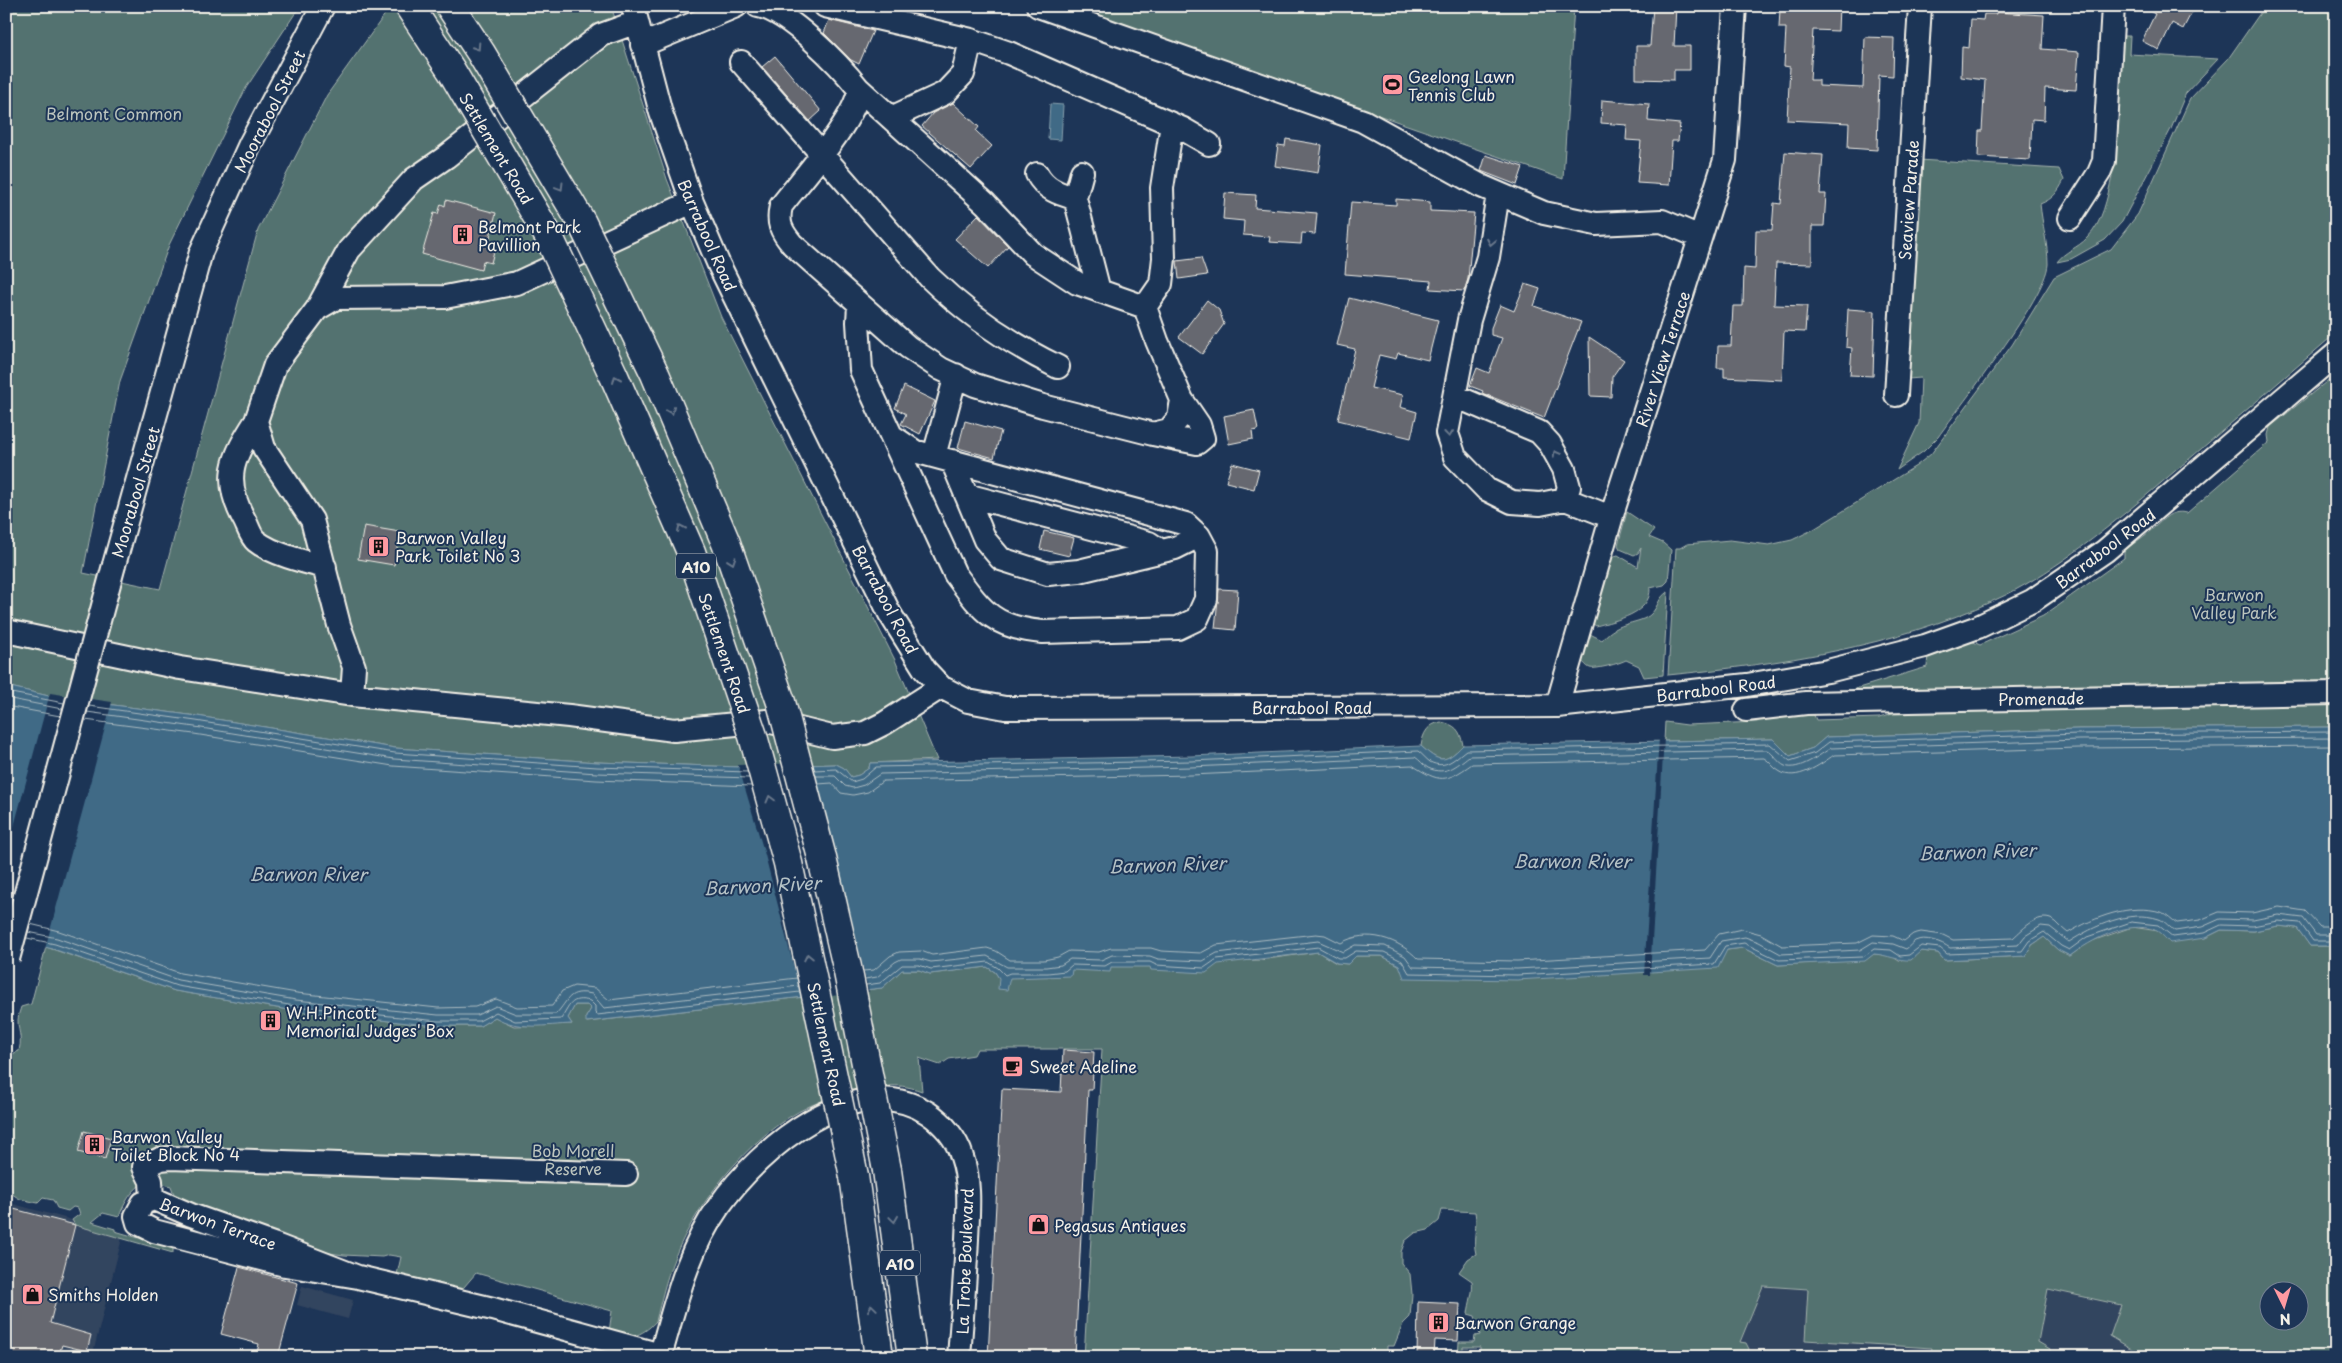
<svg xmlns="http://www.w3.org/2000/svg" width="2342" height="1363" viewBox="0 0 2342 1363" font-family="'Playpen Sans',sans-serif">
	<rect width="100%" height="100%" fill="#1d3557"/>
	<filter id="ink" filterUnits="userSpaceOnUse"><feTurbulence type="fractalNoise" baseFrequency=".02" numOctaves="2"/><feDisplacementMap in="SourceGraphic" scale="10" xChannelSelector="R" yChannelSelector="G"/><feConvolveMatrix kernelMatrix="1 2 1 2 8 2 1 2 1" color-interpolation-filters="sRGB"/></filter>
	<g filter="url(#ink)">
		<path fill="#33445e" d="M6,1202l117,32 -31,123h-86z
			M302,1286l51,14 -5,19 -51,-14z
			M1763,1286l46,3 -4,51 169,10 64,-8 10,-53 74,16 -12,31 35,21h-411z"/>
		<path fill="#537270" stroke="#a4b2ac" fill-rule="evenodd" d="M6,6h294l-54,82 -77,157 -49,136 -37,192 77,16 98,-359 69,-135 64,-89h220l56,173 54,138 174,343 42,100 -67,3 -1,5 -10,7 -8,2 -7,-9 -8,-4 -96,3 -143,-5 -202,-14 -198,-32 -144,-19 -47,-11z
			M1050,6h524l-11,173 -208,-72z
			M2265,6h71v327c-63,54 -125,108 -188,161 -44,37 -101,83 -153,106 -102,47 -216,64 -327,75l8,-127h4l7,-4 43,-4 39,5 23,-5 22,-11 102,-63 15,-12 81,-109 42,-68 57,-28 27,-35 52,-115 38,-40z
			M2116,36h14l-1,18 89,5 -32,34 -15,36 -49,93 -17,18 -34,19 -14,3c8,-11 21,-14 30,-24 16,-15 20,-41 25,-61l-5,-5z
			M1919,160l140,9 5,11c-6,12 -11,19 -24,24 2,19 8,41 8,60 -2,34 -87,140 -110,173l-14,14 -27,19 22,-47 2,-45 -13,1c-4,-13 -3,-29 4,-41z
			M2336,374v353l-257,2 -253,8 -13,11 -23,8 -17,-17 -109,2 1,-19 22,3 70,-3 10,-6 160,-49 1,-13 41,-14 11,5 63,-29 81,-58v-8c9,-6 18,-12 26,-19 13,-10 19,-22 37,-18l82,-71 -1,-7 2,-8zM1909,709l-30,9 -63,2 -4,-10z
			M1627,512l27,18 -5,7 14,6 8,7 -3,31 -4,4 -14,3c1,26 -34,32 -54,38l-4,-3 19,-66 7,-2 20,12 3,-19 -3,5 -4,2 -14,-6 -2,-4z
			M1668,592l-5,83 -19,2 -5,-11 -13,-6c-5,3 -31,10 -36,8 -3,-1 -6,-5 -9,-8l3,-19 6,-7 12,6c16,-20 38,-15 49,-26 8,-8 7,-17 17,-22z
			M1441,722c15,3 19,8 22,23 -18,19 -24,18 -42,1 2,-13 7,-22 20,-24z
			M2278,926l19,2 13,18h26v411h-191l-35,-21 11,-31 -73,-16 -10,53 12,7v8h-120l2,-9 -127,-8 3,-51 -45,-3 -23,56 6,1 3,6 -2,8h-267v-10h-17v10h-5l1,-15h15l1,-6 5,-1 -5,-19 -7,-2c1,-11 6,-23 4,-33l-13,-9 9,-13 8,-5c-4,-15 2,-28 -1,-42l-33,-2 -3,11 -11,9 -13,3 -10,8 -4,11v11l9,11 2,20 -2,23 -7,7 -9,22h-7v11h-303l18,-308h-125l-3,6 -25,4 -9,6 -21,-7 3,33c-31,-10 -37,-4 -66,3 -11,3 -24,3 -34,7 -63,22 -124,98 -148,158 -8,20 -13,42 -18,62 -9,11 -29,23 -40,10l-7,1 3,-21 -136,-38 -18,21 -62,-15 5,-22 -12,-2 -7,2 -38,-2 -35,-5 -133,-50 -5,-14c-8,-2 -16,-6 -24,-4 -14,4 -24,23 -28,35l-16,-4 -11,9 23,7v2l58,17v5l-98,-28 -3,-5 8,-6 -2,-6 -5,-1 -5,4 -11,-3 -4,-8 -10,-2 -5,5 -18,-4 -8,-5 -6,3v-126l4,-16 9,-4c5,-20 -6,-23 2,-44l10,-3 15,-57 129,44 120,20 142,15h43l15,-9 19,9 58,-2 -4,-6 7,-13h12l4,4 -5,8 1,5 295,-34 20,-18h17l11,4 57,-7 8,5 4,6h10l35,-12 216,-6 58,-8 18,11 12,1 8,-8h26l17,9 328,-15 16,-2 35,17 36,-2 60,-9 16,1 9,6 22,-10 17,2 6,7 82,-4 6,-11 12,-8 14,13 12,6 19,-14 43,-15 73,11 16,-8 33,1zM2270,1290h30v30h-30z"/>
		<path fill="#3f6a86" stroke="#87a0ad" d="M1050,104l13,1 -2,35 -13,-1z
			M6,686l47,11 144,19 198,32 202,14 143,5 96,-3 8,4 7,9 8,-2 10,-7 1,-5 321,-7 230,-10c18,17 24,18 42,-1l310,-6 17,17 23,-8 13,-11 253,-8 257,-2v219h-26l-13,-18 -19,-2 -24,5 -33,-1 -16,8 -35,5c-4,-4 -10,-11 -15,-13 -28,-10 -64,10 -85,26l-12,-6 -14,-13 -12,8 -6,11 -82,4 -6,-7 -17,-2 -10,9c-13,1 -23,-5 -37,-6l-9,7 -87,4 -35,-17 -16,2 -9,18 -201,12 -113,-2 -5,-13 -17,-9h-26l-8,8 -11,-1 -19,-11 -100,12 -12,9 -55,-3 -1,-3h-39l-1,5 -38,-2 -1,6 -61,2 -3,12 -9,-1 1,-11 -4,-6 -8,-5 -57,7 -11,-4h-17l-20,18 -296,34v-5l5,-8 -4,-4h-12l-7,13 4,6c-25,1 -54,7 -77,-7l-15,9h-43l-142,-15 -120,-20 -122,-42 -47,-11z"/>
		<path fill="#1d3557" d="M50,693l62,9 -67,247 -39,-8v-85z
			M1659,738h5l-14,237h-6z
			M808,763l42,149 19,80 -67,7 -37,-144 -27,-90z"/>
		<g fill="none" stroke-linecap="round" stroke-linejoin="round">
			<path stroke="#acbbc1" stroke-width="1" d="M6,692l58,11
				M6,698l56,11
				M6,706l54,10
				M89,706l107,15 199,32 202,14 150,5
				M87,712l108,15 199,32 203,14 152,5
				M85,720l109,14 199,32 203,14 155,6
				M814,770l22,-1 16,13 10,-3 14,-12 315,-6 227,-10c4,3 8,8 12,11 16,8 25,-4 36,-12l304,-6 20,17 25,-8 14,-11 250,-8 257,-2
				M816,776h19l10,10 8,2 11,-3 16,-11 311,-7 224,-10c5,3 8,8 13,11 18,8 28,-2 41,-12l298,-6c7,4 11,13 18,16 13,6 36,-12 46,-18l248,-8 257,-2
				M818,784l14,-1 9,10 12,2 15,-3 15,-11 308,-6 221,-10c28,18 33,18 60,-1l292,-6c6,3 9,10 15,13 17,12 42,-7 55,-16l245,-7 257,-2
				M30,924l29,7 121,42 117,20 141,15 37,-1 21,-8 21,8 35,-1 10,-15 12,-5 21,2 14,12 188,-22
				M28,932l29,6 121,42 118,20 142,15h39l19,-9 20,8h40c13,-14 12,-25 36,-20l12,14 195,-22
				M27,938l28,6 122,42 118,20 143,15h41l17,-9 19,9 46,-2c9,-13 9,-23 29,-18l5,5v7l2,2 203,-23
				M863,971l11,-1 16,-14 9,-4 22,-1 11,4 55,-7 9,3 14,9h34l14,-3 11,-6 30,1 12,-4h40l10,3 40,2 15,-8 100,-11 9,1 16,8c26,-15 58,-4 77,16l99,2 188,-11 14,-16 23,-5 19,5 21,12 75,-3 16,-8 20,1 11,5 9,-7 8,-2 22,3 10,5 60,-2c11,-10 27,-28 43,-16 4,4 8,8 12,11 27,-16 62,-30 93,-21 6,2 11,8 16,11l23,-3 19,-8 33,1 27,-6 26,4 15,16h16
				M865,979l12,-2 18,-15 6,-3h19l11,3 56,-6 20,11h39l15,-2 9,-6 31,1 11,-5 38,1 8,3 45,2 14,-8 101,-12 25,11 12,-7 30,1 20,10 8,11 104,2 193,-11 11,-17 24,-4 14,5 22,12 79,-4 13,-8 20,2 13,5c3,-2 6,-6 9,-8 10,-5 27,1 35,7l68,-3 7,-9 16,-10 9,1 19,15c25,-16 60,-33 90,-23 6,2 11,9 16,12l27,-4 18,-8 33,1 25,-5 25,3 13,17h20
				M866,985l14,-2 22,-18h17l12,4 57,-7 10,6 7,7 5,-2h38l17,-2 7,-6 33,1 7,-4h38l6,3 48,3 13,-9 101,-12 20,11h7l11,-7 28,1 18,9 7,12 108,2 197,-11 11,-18 19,-3 35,17 84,-3 11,-8 17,1 9,6 9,-1 12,-9 19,2 7,6 75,-3 7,-10 15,-9 17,14 8,4 18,-13 44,-15 27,3 15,12 31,-4 17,-8 32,1 25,-5 22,2 13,18h23"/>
		</g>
		<path fill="#666870" stroke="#f4f1e8" d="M1653,6h23l-2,40h16v24h-16v10l-38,-1v-33h14z
			M1785,6h54l-1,25 -25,-1 -3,50h9v6l44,2 2,-51 29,1 -1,38 -14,-1 -2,75 -29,-2 1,-25 -62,-3 3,-53 -6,-1 2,-38h-7l1,-19h5z
			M2140,6h55l-12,23 -11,-6 -13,27 -17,-9 13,-27z
			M1996,12l48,3 -2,34 37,3 -3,38 -31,-2 -1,32 -12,-1 -2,41 -52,-3 1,-26h3l3,-51 -24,-3 1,-30 7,1 2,-29 12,1 1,-6h12z
			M829,20l44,11 -14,33 -8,-4 -27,-27z
			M775,56l46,55 -11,10 -48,-54z
			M1602,100l47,4 -1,17 32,3 -2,17h-6l-3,44 -32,-2 4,-42 -15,-1 1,-15 -26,-2z
			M953,103l26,24 -3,4 16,15 -21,23 -49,-43 11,-13z
			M1286,139l36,6 -4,28 -43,-7 3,-21 7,1z
			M1785,152l38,3 -3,39h6l-2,32h-12v38l-36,-1 -2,42 33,1 -2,26 -21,-1 -2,49 -58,-3v-9h-7l1,-22h13l2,-40h10l1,-38 11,1 1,-39h16l2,-27 7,1z
			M1486,155l37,12 -6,18 -36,-14z
			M1225,193l31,2 -1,13 62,5 -2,21 -13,-1 -1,11 -32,-2 1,-5 -27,-2 1,-14 -21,-2z
			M1396,199l34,3v9l44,2 -6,66 -4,12 -34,-2 1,-8 -86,-7 6,-72 45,3z
			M446,200l50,13 -7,28 7,2 -5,20 -8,-2 -2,9 -59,-16 12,-41 4,1 3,-10 4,2z
			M978,215l30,31 -20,22 -33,-29z
			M1201,258l6,17 -28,4 -2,-18z
			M1525,284l15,5 -6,17 47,16 -37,96 -62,-25 1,-2 -13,-5 7,-18 12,5 13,-35 -11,-3v-7l9,-23 14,6z
			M1349,298l89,22 -10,40 -30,-7 -2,6 -17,-4 -8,33 32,7 -3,12 17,5 -6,26 -73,-18 17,-71 -18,-4z
			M1207,300l12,10 5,14 -22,30 -23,-17z
			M1848,309l27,2 -2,65 -23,-1 2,-27 -6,-1z
			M1589,337l35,23 -12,17 -1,20 -21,-1z
			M904,386l31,15 -15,33 -19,-10 5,-10 -11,-6z
			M1254,410l4,20 -6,1 1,8 -24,5 -5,-28z
			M965,421l36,10 -7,27 -36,-10z
			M1232,463l27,7 -5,19 -28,-7z
			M364,526l36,6 -6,33 -36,-6z
			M1044,531l30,7 -5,18 -29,-7z
			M1219,589l19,1 -3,40 -20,-2z
			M1063,1050l31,2 -2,38h-4l-13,267h-87l14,-268 59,3z
			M84,1131l27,7 -6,21 -27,-7z
			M6,1207l69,18 -25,98 41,12 -4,16 -25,-6 -4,12h-52z
			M239,1267l59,16 -20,74h-22l3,-13 -38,-10z
			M1418,1302l42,2 -2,37 -23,-1 -1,17h-17z"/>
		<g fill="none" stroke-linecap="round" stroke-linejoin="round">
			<defs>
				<path id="minor" d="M633,6l28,107 31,89 27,63 171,349 35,56 16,17 27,14 37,7 552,-2 190,-21 81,-14 97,-25 53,-19 54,-26 73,-50 231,-197
					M758,6c30,5 82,59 101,83 -2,29 -59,92 -78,117 -4,17 0,25 11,38l116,103 33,22 34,16 68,21 110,28 16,-4 10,-12 3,-18 -25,-59 -12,-34 16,-23 3,-26 -2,-70 10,-64
					M825,6l146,34 38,13 174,76 26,15
					M1038,6l325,115 118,65 63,27 52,11 66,-3 38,16
					M642,45l94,-39
					M741,62l189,216c38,37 81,66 128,89
					M859,89l126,114 48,51 44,29 68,24
					M891,118l54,-25 18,-19 8,-34
					M1082,172l-7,26 24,93
					M1037,174c8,15 22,20 38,24
					M1498,194l-10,63 -19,63 -22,113 8,24 31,32 26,13 28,2 25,-5 46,18
					M2070,218l29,-45 5,-12 9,-155
					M859,305l-1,17 3,48 94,204c28,38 39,54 88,58l135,-4 19,-9 9,-20 1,-48 -8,-15 -13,-12 -272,-73 -22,-15
					M317,309l32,-59 65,-71 32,-22 155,-122 36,-13
					M1896,395l24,-389
					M1455,396l84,36 11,12 14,25 5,18 -4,12
					M256,421c-24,37 -34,59 -11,100 3,6 6,16 11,20 16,13 49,21 69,26
					M1153,434l44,9 6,-5 -4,-13 -17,-25
					M934,456l22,-81
					M952,461l33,79 16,19 47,15 31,-3 96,-23 24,-12
					M966,495l183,48 12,8
					M114,565l87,-313 49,-108 73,-138
					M6,631l174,37 172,27 217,21 105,14 93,-9 65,16 33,-4 20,-10 56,-36
					M352,695l2,-28 -15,-42 -27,-105 -48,-72 -8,-27 19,-56 42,-56 19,-11 109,-1 72,-14 175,-81
					M1557,706l58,-201 110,-345 10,-154
					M1746,710l60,-7 530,-10
					M152,1199l-1,-18 -7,-14 16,-8 10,-1 456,16
					M358,1277l-85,-33 -82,-29 -37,-16 -11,4 -7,13 2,7 16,8 131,34 73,12 135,32 168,46
					M660,1357c15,-52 27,-106 59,-151 40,-57 137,-140 209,-93 15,10 29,26 34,44 9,26 6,55 5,82 -2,40 -5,79 -8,118"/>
				<path id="highway" d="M887,1170l25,187
					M854,1176l25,181"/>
			</defs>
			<use href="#minor" stroke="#f4f1e8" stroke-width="26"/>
			<use href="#highway" stroke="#f4f1e8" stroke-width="31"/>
			<use href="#minor" stroke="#1d3557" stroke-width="22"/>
			<use href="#highway" stroke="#1d3557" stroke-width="28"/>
			<defs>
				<path id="minor-bridge" d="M8,959l106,-394"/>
				<path id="highway-bridge" d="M409,6l42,64 97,165 66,141 77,176 62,184 35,127 66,313
					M450,6l31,47 101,170 73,151 71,169 55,159 40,152 26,113 40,203"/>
			</defs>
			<use href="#minor-bridge" stroke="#f4f1e8" stroke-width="26" stroke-linecap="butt"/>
			<use href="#highway-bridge" stroke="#f4f1e8" stroke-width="31" stroke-linecap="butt"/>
			<use href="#minor-bridge" stroke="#1d3557" stroke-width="22"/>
			<use href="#highway-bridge" stroke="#1d3557" stroke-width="28"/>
		</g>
		<defs><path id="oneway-chevron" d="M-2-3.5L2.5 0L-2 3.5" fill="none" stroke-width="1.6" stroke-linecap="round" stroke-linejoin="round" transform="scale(1.25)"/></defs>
		<g stroke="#68778a">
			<use href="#oneway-chevron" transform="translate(477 47) rotate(57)"/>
			<use href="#oneway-chevron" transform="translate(560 187) rotate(59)"/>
			<use href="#oneway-chevron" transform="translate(1491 242) rotate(101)"/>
			<use href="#oneway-chevron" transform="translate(616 379) rotate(-114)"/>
			<use href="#oneway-chevron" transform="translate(671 411) rotate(67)"/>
			<use href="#oneway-chevron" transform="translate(1449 434) rotate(83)"/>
			<use href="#oneway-chevron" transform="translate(1556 454) rotate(-119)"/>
			<use href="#oneway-chevron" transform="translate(681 528) rotate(-114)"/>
			<use href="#oneway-chevron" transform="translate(732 561) rotate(71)"/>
			<use href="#oneway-chevron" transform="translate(770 799) rotate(-105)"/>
			<use href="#oneway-chevron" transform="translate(808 957) rotate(-102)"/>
			<use href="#oneway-chevron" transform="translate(894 1219) rotate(82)"/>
			<use href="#oneway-chevron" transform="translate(872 1308) rotate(-98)"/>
		</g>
	</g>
	<defs>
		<symbol id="stadium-square" viewBox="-11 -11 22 22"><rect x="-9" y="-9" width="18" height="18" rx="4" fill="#ff9aa2" stroke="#1d3557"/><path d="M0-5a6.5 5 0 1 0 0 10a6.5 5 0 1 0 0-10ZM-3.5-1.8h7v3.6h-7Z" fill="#111"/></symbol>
		<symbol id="building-square" viewBox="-11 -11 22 22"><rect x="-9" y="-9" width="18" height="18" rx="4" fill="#ff9aa2" stroke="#1d3557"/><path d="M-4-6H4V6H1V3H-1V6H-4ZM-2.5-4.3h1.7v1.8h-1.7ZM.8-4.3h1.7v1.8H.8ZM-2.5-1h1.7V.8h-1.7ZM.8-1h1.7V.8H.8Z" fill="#111"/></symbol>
		<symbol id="cafe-square" viewBox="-11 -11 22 22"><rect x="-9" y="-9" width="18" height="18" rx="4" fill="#ff9aa2" stroke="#1d3557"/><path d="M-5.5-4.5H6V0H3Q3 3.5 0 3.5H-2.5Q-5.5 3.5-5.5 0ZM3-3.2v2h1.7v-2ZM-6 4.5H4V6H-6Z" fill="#111"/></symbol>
		<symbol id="shop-square" viewBox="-11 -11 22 22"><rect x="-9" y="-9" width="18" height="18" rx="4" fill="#ff9aa2" stroke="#1d3557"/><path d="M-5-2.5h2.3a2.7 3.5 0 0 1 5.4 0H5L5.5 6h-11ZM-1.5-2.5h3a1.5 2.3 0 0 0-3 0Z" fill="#111"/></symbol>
	</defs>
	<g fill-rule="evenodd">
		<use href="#stadium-square" x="1380" y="72" width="25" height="25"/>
		<use href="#building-square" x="450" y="222" width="25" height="25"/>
		<use href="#building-square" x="366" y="534" width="25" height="25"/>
		<use href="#building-square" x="258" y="1008" width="25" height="25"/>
		<use href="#cafe-square" x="1000" y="1054" width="25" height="25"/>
		<use href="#building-square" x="82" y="1132" width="25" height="25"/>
		<use href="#shop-square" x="1026" y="1212" width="25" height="25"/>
		<use href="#shop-square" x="20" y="1282" width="25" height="25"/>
		<use href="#building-square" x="1426" y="1310" width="25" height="25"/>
	</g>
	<g text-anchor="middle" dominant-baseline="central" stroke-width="4" stroke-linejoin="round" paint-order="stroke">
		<g fill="#1d3557" stroke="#b4b9bc" stroke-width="1">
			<rect x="676" y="553.5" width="40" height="25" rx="4"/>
			<rect x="880" y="1250.5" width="40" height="25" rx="4"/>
		</g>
		<g font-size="15" font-weight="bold" fill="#f4f1e8">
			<text x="696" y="566">A10</text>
			<text x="900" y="1263">A10</text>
		</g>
		<g font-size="16" fill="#f4f1e8" stroke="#1d3557" text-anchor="start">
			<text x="1408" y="76">Geelong Lawn<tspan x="1408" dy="18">Tennis Club</tspan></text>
			<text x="478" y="226">Belmont Park<tspan x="478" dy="18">Pavillion</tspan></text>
			<text x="395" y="537">Barwon Valley<tspan x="395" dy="18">Park Toilet No 3</tspan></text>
			<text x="286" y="1012">W.H.Pincott<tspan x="286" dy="18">Memorial Judges' Box</tspan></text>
			<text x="1029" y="1066">Sweet Adeline</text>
			<text x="111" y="1136">Barwon Valley<tspan x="111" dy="18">Toilet Block No 4</tspan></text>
			<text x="1054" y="1225">Pegasus Antiques</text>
			<text x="48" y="1294">Smiths Holden</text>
			<text x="1454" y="1322">Barwon Grange</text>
		</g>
		<g font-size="16" fill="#f4f1e8" stroke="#1d3557">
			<text transform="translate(269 111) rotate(-63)">Moorabool Street</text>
			<text transform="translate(497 148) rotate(59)">Settlement Road</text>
			<text transform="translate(1908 200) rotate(-86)">Seaview Parade</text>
			<text transform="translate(708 235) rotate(66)">Barrabool Road</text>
			<text transform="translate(1662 359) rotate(-72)">River View Terrace</text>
			<text transform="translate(135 492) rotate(-74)">Moorabool Street</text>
			<text transform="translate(2105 548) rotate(-37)">Barrabool Road</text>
			<text transform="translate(886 599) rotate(62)">Barrabool Road</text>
			<text transform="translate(725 653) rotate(71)">Settlement Road</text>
			<text transform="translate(1716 688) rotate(-7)">Barrabool Road</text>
			<text transform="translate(2041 698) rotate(-1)">Promenade</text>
			<text x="1312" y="707">Barrabool Road</text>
			<text transform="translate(827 1044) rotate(78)">Settlement Road</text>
			<text transform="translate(218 1223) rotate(20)">Barwon Terrace</text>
			<text transform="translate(964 1261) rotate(-88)">La Trobe Boulevard</text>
		</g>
		<g font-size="16" fill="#bcc5be" stroke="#1d3557">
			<text x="114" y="113">Belmont Common</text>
			<text x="2234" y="594">Barwon<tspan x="2234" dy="18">Valley Park</tspan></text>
			<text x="573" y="1150">Bob Morell<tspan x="573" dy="18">Reserve</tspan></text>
		</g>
		<g font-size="18" font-style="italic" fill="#b5c2c6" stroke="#1d3557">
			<text transform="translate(1977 851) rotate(-2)">Barwon River</text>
			<text x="1572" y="860">Barwon River</text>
			<text transform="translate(1167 864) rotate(-2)">Barwon River</text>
			<text x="308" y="873">Barwon River</text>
			<text transform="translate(762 885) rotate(-3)">Barwon River</text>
		</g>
	</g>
	<rect width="2342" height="1363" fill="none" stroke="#1d3557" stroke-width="25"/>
	<rect x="12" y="12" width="2317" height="1338" fill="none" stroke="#f4f1e8" stroke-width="2" filter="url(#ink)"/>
	<g transform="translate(2284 1306) rotate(175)"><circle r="24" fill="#1d3557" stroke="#738091"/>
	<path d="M0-4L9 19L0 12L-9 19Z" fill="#ff9aa2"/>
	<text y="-8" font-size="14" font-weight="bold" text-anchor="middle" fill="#f4f1e8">N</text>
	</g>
</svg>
